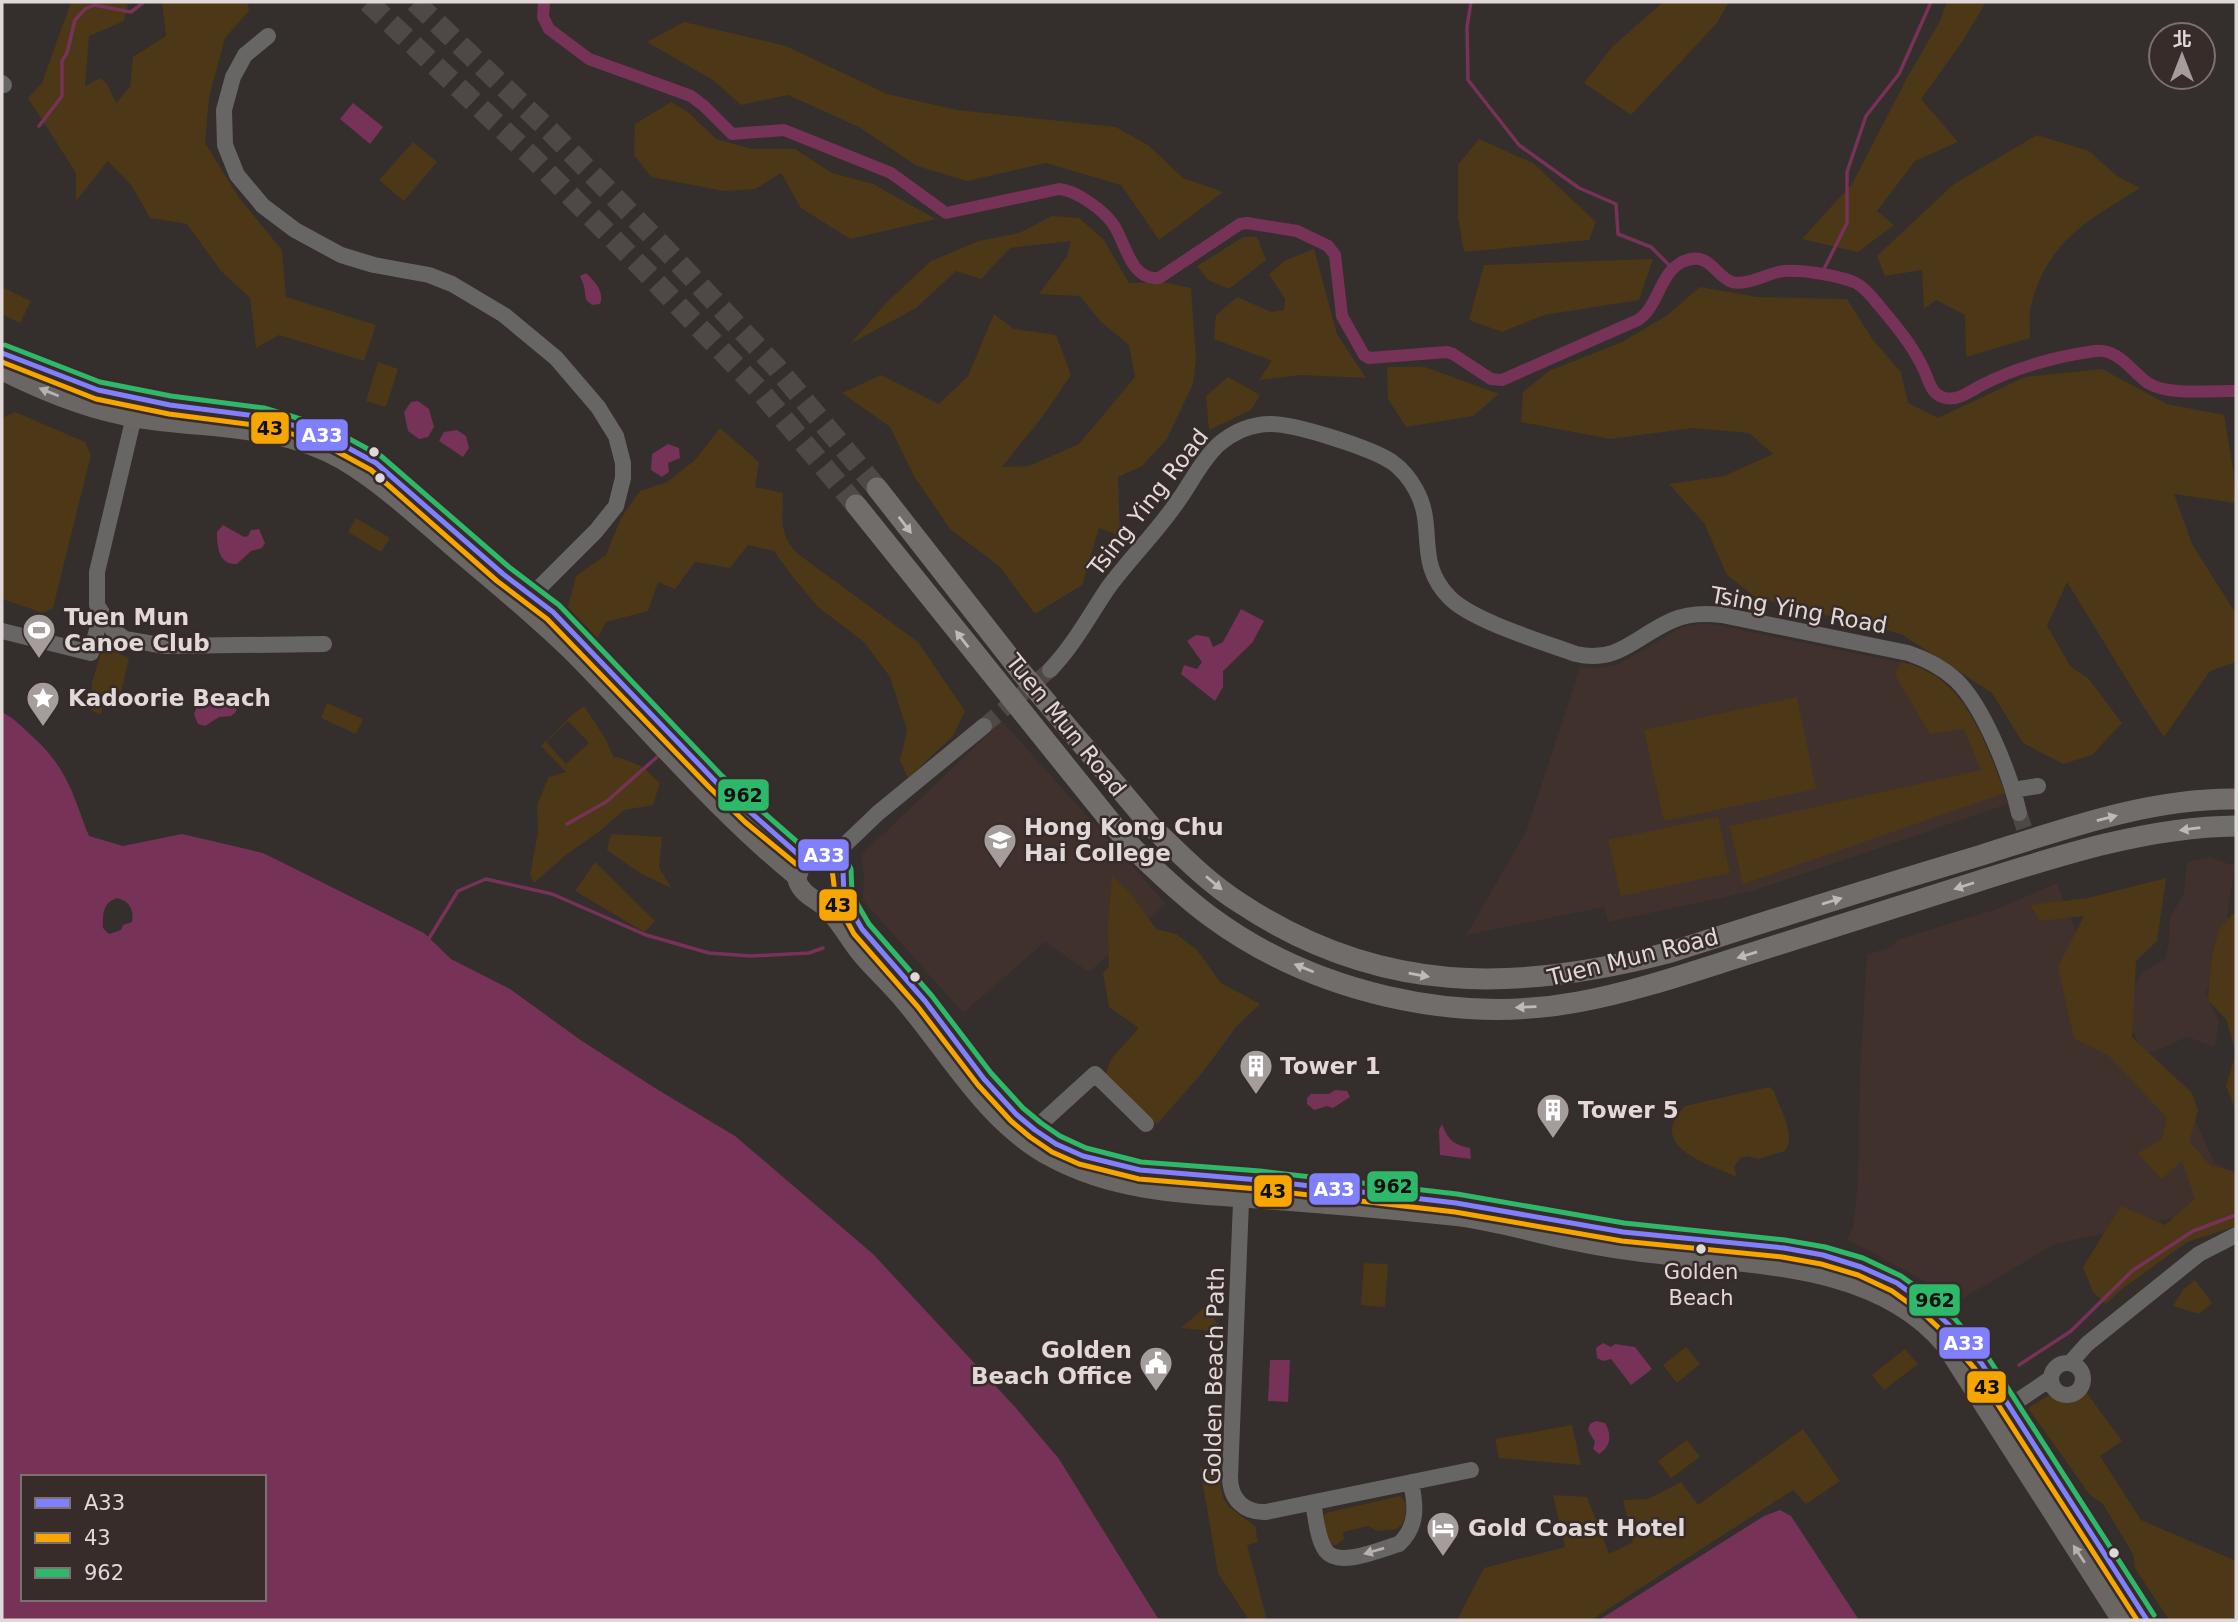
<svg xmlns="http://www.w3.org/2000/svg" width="2238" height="1622" viewBox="0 0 2238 1622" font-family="'DejaVu Sans','Noto Sans TC',sans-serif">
	<rect width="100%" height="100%" fill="#342e2c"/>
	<path fill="#40312d" d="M1706,623l202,41 30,13 16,14 13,17 26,56 15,40 -255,87 -145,31 -4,-15 -138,28 60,-103 54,-165 19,1 18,-3 63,-37z
		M1002,721l164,183 -77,68 -44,-30 -82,71 -100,-113 1,-24 -3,-21z
		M2209,857l26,9 -8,50 6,18 -7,35 -21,23 14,29 -4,26 -28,-10 -31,14 -13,2 -23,-49 23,-32 22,-13 4,-18 1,-24 14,-23 3,-32z
		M2057,883l48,123 16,57 59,25 35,75 19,10 -60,45 -119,26 -105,62 -13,-18 -90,-49 6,-12 5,-46 2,-111 7,-116 22,-6 10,-9 98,-30z"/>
	<path fill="#4c3816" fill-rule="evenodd" d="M71,2l57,2 -4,17 -35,15 -4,50 15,-8 7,6 9,19 14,-16 3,-30 33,-21 -4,-34h86l1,9 -24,27 -16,60 -4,45 35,56 42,51 4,47 90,28 -12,36 -85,-26 -23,13 -6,-50 -29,-27 -34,-47 -37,-6 -18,-32 -24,-25 -32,40v-28l-48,-75 14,-15z
		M1663,2h66l-12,21 -86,92 -47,-32 28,-36z
		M1947,2h39l-24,40 -41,57 37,43 -43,19 -38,50 17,14 -36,27 -56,-13 50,-55 55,-106 33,-57z
		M684,22l102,24 101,48 70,16 159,17 32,18 35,33 40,14 -64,48 -38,-55 -75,-22 -79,18 -50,-15 -58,-39 -71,-32 -47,10 -28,-25 -66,-38z
		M671,102l17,10 28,27 36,10h43l37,24 41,11 63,35 -86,20 -49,-31 -20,-35 -26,16 -31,2 -73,-14 -17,-22 1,-31z
		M2037,135l52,16 28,25 23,12c-52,33 -92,52 -109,117 -2,10 -1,23 -1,33l-64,19 -1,-42 -29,-15 -12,9 -2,-39 -37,6 -8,-20 77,-72z
		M1479,139l54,24 63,59 -7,18 -125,12 -6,-34v-53z
		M413,142l24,20 -33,39 -25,-21z
		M1052,216l27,2 25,22 25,43 33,-1 29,6 5,72 -3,24 -26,55 -25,27 -24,11 2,59 -21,-8 -17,57 -47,29 -36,-48 -49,-37 -36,-53 -24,-49 -48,-34 39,-18 58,29 29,-28 26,-62 20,15 42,6 15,40 -28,41 -41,51 27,-1 50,-22 56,-67 -6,-32 -29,-24 -20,-25 -41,-2 28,-38 4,-15 -61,7 -29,31 -25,-8 -40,37 -66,36 37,-42 44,-41 48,-20 40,-8z
		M1243,237h14l9,23 -37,29 -21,-9 -11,-14z
		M1314,249l23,85 29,44 -65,-3 -42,5 13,-19 -58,-22 2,-24 21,-18 34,15 13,-2 1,-11 -16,-25 17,-14z
		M1653,259l-14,41 -95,15 -42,17 -33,-12 15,-55z
		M2,287l29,14 -11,22 -18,-9z
		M1700,287l57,10 90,2 26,41 28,32 7,31 30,15 87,-41 77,-8 65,35 57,11 9,54 2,34 -61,-9 18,50 44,70v48l-26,9 -46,66 -21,-31 -76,-124 -20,44 24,41 17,11 34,45 -30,32 -29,9 -40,-21 -31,-50 -91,-59 -146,-37 -28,-22 -23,-52 -35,-39 55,-8 49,-22 -24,-21 -56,-5 -83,11 -89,-17 2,-30 26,-21 73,-29 44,-26z
		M378,362l20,7 -12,38 -20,-6z
		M1387,367h38l74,27 -26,22 -67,11 -18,-28z
		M1228,377l32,18 -9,15 -42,20 -3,-34z
		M15,412l70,30 6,13 -38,153 -10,5 -41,-14v-181z
		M720,428l39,34 -4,25 28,6c0,26 -5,41 15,61l120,88 47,69 -12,25 -45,42 -8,-18 7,-30 -17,-53 -26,-35 -46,-35 -26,-31 -18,-25 -26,-6 -18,23 -35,-6 -20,27 -17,-7 -10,29 -42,11 -9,17 -30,-28 9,-35 30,-21 15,-37 19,-27 27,-9 28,-22z
		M356,518l34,20 -9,14 -33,-20z
		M103,647l26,11 -10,43 -16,3 -2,11 -9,-4v-29z
		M1901,662c62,12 84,78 104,131l-262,91 -13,-58 251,-56 -17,-41 -34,5 -35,-59z
		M1797,697l19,92 -152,32 -20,-91z
		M327,703l36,16 -7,15 -35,-16z
		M584,706l21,32 9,20 4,-1 25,10 17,16 -7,22 -29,5 -24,21 -33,23 -33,29 -4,-8 8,-43 -1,-27 12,-28 17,-5 -25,-26 31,-31zM568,721l21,22 -23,21 -20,-22z
		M1718,817l12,56 -109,23 -13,-56z
		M611,834l51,3 -3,30 12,21 -31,-15 -33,-23z
		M595,862l60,59 -11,11 -69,-41z
		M1112,876l19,18 25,35 20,5 21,16 24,33 39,21 -24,23 -34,46 -45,51 -52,-48 6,-17 28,-31 -30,-21 -6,-34 6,-7 -1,-41z
		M2166,878l-9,63 -21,20 -4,76 60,56 6,18 -9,30 21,24 26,7v54l-49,16 -64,46 -17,16 -13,-12 -10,-25 38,-61 44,19 30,-26 -13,-38 -21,18 -23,-26 24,-14 5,-21 -59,-63 -34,-17 -16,-71 26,-51 -44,5 -10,-16 58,-7z
		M2236,911v200l-10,-25 10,-33 -10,-34 -18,-19 4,-43 7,-28z
		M1769,1087l5,4c5,17 23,44 11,60l-27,8 -11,-3 -7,2 -6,9 3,10c-30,-14 -92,-30 -52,-71z
		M1364,1263l24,1 -3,43 -24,-2z
		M2195,1280l17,23 -13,11 -26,-8 10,-16z
		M1205,1307l13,17 -8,7 -29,-3z
		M1686,1347l14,17 -23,19 -14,-18z
		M1905,1349l13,15 -34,26 -12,-15z
		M2086,1392l36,49 -22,15 41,64 95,41v59h-67l-34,-52 -2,-14 -30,-50 -13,-9 -62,-87 20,-12c19,6 22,10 38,-4z
		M1572,1425l9,40 -82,-7 -4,-19z
		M1803,1429l37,52 -34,23 -13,-14 -202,130h-134l27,-52 81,-21 -12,-52 34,2 22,57 24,-12 -10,-42 25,-1 33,-17 17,23z
		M1687,1440l13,17 -29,21 -13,-17z
		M1200,1468l17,1 6,28 5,9 27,20 3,16 -11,3 20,75h-18l-31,-47z
		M1400,1496l5,5c2,11 1,21 -8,28l-19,2 -10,-5 -25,6 1,7 -8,6h-5l-3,-5 -5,-22 3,-5z"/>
	<path fill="#773258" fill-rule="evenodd" d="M353,103l30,24 -13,17 -30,-25z
		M586,273c8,8 19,18 14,31l-8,1 -6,-5 -2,-14 -4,-10z
		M418,401l11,8 5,18 -6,10 -9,2 -11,-8 -4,-19 7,-10z
		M457,430l9,6 3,12 -6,9 -24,-16 5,-9z
		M668,444l11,4 1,10 -12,5 1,9 -7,5 -11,-7 1,-16z
		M223,525l21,12 4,-1 3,-6 8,-1 6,14 -3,5 -11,3 -14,13c-18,1 -20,-16 -20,-32z
		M1241,609l23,12 -12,22 -29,28v16l-8,14 -34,-27 3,-9 13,4 5,-7 -15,-21 9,-6 13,2 4,10 10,-5z
		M204,695h6l7,8 9,-4 6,1 5,5 -1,7 -5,4 -12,1 -14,9 -7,-2 -4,-10 6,-15z
		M2,712c12,6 20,15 30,24 36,33 40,57 57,100l34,10 59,-12 81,19 161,80 27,26 59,30 69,50 76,49 80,48 138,118 143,154 43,51 100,161h-1157zM117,898c13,3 17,12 15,24l-9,3 -2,5 -12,4 -6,-6c0,-13 -1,-25 14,-30zM23,1477h241v122h-241z
		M1335,1090l12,1 3,6 -17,11 -6,-2 -13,4 -7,-6v-6l4,-4h18z
		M1442,1124c6,16 12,21 28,24l1,11 -31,-4 -1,-25z
		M1603,1343l8,4 4,-3 20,3 17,22 -21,16 -20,-26 -8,2 -6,-3 -1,-10z
		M1270,1360h20l-2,42 -20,-1z
		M1596,1421l9,2c7,11 6,24 -6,31l-6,-5 2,-7 -7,-12 2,-6z
		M1780,1510l11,6 68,104h-260l165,-104z"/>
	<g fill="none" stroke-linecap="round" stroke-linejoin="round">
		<path stroke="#773258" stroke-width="3.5" d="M1471,2l-4,25 1,53 51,65 60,43 37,16 2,30 33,13 22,22
			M39,126l23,-30v-35l5,-8 8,-33 10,-11 9,-4 37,7 13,-10
			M1821,275l26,-52v-51l19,-56 33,-42 32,-72
			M567,824l39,-22 51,-45
			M428,940l30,-49 28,-12 66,15 94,41 63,18 42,3 58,-3 14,-5
			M2019,1365l52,-34 61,-60 61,-40 43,-16"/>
		<path stroke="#773258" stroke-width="12" d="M544,2l-1,15 6,12 40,30 102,37 13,10 28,28 52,-4 107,43 55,40 113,-24c17,1 44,21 54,35 13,18 17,57 46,54l81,-54 7,-1 50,8 31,15 7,9 7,61 22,39 5,3 78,-6 6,2 38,25 11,1 136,-60c21,-14 21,-46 44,-58 28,-13 33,15 50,20 13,4 33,-7 46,-10 18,-4 56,3 73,9 8,2 15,9 21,16 18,22 40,46 52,73 5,11 7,25 21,28 12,3 24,-6 35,-12 34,-18 77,-30 115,-35 23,-3 36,20 53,32 20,13 64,7 88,8"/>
		<path stroke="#4e4846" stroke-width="16" stroke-dasharray="16 8" stroke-linecap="butt" d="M984,726l66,-56
			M2019,813l12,35"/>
		<path stroke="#4e4846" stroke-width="21" stroke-dasharray="21 10" stroke-linecap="butt" d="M368,2l164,155 115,116 114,119 95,113
			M415,2l135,129 120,123 107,114 100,120"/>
		<path stroke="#686665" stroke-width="16" d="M268,36l-23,19 -12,22 -9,33 1,35 12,30 26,31 32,24 46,25 33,10 55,10 23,9 52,31 52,43 42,49 18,29 7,27v15l-7,28 -20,25 -71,71
			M2,83l2,2
			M136,408l-39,164v33l15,24 13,10 40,7 159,-2
			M2,631l89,22 10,-39
			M1050,670c24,-25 39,-54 58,-82 22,-30 49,-56 70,-87 13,-18 23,-40 40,-56 15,-13 33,-21 53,-21 25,0 100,24 121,38 10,7 18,17 24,28 21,38 -2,72 34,108 23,23 93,44 126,56 43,10 61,-19 97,-34 16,-7 32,-7 49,-5l186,38c18,6 34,14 48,27 28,27 54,94 63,133
			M2013,790l25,-4
			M832,857l46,-44 106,-87
			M1028,1135l67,-61 51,50
			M1242,1177l-12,300c0,22 14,36 36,35l205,-42
			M2051 1379a16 16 0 1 1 32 0a16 16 0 1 1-32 0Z
			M2070,1363l17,-19 112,-90 37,-19
			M2010,1406l40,-27
			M1313,1503c3,14 4,36 13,48 13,17 55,-2 73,-7 19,-18 17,-38 12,-62"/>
		<path stroke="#6a6664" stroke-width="19" d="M2,353l96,37 72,15 93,12 29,8 36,12 48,26 127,111 38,29 32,28 107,116 71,68 43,38 13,5
			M2,371c42,21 88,40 134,47 70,12 142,5 206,42 39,23 73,55 108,85 42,36 87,72 127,112 73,74 139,154 220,220
			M2121,1620l-176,-275c-66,-80 -186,-80 -280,-90 -32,-3 -65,-8 -97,-15 -39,-8 -76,-20 -116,-24 -69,-7 -139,-13 -209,-18 -65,-4 -132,-8 -191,-40 -65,-34 -102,-103 -148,-157 -14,-17 -30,-31 -44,-48 -11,-14 -19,-29 -31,-42 -11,-12 -27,-15 -32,-31 2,-17 16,-33 35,-23 17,8 8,24 11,38 3,11 9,21 16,30 19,29 46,51 67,77 30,36 52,75 86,107 74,72 147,59 240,69 22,3 45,8 67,11 46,5 91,8 137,14 71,8 140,27 211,35 88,10 169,3 247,56 63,44 101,119 140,182 30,49 61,97 93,144"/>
		<path stroke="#706d6b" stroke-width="21" d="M877,488l145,185 129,153c28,27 56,56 89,77 139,92 275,90 431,49 103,-33 207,-66 311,-97 82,-26 167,-57 254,-56
			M856,505l271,337c27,27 54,53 84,75 102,75 243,108 367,85 60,-11 119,-32 177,-50 76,-24 151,-48 227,-72 82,-26 167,-53 254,-54"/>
		<defs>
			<path id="bus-1" d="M2,353l96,37 72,15 93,12 29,8 36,12 48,26 127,111 50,38 163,170 84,74 25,-1 14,8 4,8 1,27 18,31 63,72 59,78 33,36 18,15 21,14 27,12 57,14 119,10 197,23 167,29 161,16 39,7 38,12 36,16 33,24 19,18 33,39 165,256"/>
			<path id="bus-2" d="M2,362l94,37 73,15 92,12 28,7 36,12 46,25 126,111 50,38 163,169 35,34 51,42h28l8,5 4,32 18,33 64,73 60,78 33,36 19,16 22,15 27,12 60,15 119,10 197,23 167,29 160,16 39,7 37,11 34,16 32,23 18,17 33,38 162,251"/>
			<path id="bus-3" d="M5,345l95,37 71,14 93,12 30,9 37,12 50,27 128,111 50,38 163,171 81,71h24l12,4 6,6 6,12 1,26 17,29 63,72 59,77 32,35 18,15 19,13 26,12 55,14 119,9 197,23 167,29 161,17 40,7 38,11 38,18 35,25 19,18 34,40 165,256"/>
		</defs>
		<use href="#bus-1" stroke="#372c29" stroke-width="10"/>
		<use href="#bus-2" stroke="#372c29" stroke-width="10"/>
		<use href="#bus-3" stroke="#372c29" stroke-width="10"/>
		<use href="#bus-1" stroke="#8080ff" stroke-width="5"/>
		<use href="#bus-2" stroke="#f7a600" stroke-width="5"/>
		<use href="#bus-3" stroke="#2db86a" stroke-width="5"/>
	</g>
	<defs><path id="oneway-solid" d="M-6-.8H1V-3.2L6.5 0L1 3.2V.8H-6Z" transform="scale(1.75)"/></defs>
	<g fill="#b7b1af">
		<use href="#oneway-solid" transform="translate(49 392) rotate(-158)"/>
		<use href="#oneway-solid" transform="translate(2079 1554) rotate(-123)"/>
	</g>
	<g fill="#bfb9b7">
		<use href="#oneway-solid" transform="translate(905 525) rotate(53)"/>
		<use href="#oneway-solid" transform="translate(962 639) rotate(-128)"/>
		<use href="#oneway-solid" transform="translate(2107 818) rotate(-14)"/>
		<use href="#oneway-solid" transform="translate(2190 829) rotate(173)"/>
		<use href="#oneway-solid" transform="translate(1214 883) rotate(40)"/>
		<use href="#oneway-solid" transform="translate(1964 886) rotate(162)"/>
		<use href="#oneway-solid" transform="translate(1832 901) rotate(-17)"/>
		<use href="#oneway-solid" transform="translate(1747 955) rotate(163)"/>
		<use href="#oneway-solid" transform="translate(1304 968) rotate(-158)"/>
		<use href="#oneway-solid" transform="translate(1419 975) rotate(10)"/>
		<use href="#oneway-solid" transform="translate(1526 1007) rotate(178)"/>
	</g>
	<use fill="#b7b1b0" href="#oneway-solid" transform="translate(1374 1551) rotate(164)"/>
	<defs>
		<symbol id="stadium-pin" viewBox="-11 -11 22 30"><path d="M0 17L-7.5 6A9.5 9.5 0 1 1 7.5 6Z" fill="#a49d9c" stroke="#372c29"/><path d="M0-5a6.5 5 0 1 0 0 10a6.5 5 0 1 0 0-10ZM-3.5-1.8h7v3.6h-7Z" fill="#fff"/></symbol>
		<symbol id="sight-pin" viewBox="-11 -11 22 30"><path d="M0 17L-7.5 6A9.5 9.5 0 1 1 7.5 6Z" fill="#a49d9c" stroke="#372c29"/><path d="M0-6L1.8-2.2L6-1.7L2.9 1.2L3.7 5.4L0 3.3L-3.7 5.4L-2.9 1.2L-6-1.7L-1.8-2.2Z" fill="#fff"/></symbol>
		<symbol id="university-pin" viewBox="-11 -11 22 30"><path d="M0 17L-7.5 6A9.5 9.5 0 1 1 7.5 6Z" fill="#a49d9c" stroke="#372c29"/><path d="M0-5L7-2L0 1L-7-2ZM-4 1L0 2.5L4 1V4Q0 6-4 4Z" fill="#fff"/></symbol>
		<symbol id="building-pin" viewBox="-11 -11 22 30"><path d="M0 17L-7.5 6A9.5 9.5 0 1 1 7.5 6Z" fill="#a49d9c" stroke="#372c29"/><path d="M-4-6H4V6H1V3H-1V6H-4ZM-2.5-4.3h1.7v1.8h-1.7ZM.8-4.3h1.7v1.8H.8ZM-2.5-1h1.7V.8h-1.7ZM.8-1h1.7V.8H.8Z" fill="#fff"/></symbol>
		<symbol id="civic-pin" viewBox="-11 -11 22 30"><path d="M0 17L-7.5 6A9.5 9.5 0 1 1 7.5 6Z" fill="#a49d9c" stroke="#372c29"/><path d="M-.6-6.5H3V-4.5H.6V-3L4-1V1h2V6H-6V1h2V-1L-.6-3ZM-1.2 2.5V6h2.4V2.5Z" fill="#fff"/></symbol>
		<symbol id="hotel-pin" viewBox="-11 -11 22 30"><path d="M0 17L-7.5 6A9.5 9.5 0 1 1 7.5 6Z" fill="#a49d9c" stroke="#372c29"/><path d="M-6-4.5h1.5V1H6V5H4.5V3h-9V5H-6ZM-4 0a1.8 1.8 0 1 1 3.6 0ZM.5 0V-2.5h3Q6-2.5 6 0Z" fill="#fff"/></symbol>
	</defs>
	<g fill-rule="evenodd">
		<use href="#stadium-pin" x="20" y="611" width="38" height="52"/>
		<use href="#sight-pin" x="24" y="679" width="38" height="52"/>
		<use href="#university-pin" x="981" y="821" width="38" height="52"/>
		<use href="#building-pin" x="1237" y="1047" width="38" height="52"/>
		<use href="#building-pin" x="1534" y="1091" width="38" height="52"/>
		<use href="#civic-pin" x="1137" y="1344" width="38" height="52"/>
		<use href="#hotel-pin" x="1424" y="1509" width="38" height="52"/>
	</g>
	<g fill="#e1d9d8" stroke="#372c29" stroke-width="2.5">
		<circle cx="374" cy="452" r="6"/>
		<circle cx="380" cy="478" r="6"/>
		<circle cx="915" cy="977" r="6"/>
		<circle cx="1701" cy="1249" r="6"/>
		<circle cx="2114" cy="1553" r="6"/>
	</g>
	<g text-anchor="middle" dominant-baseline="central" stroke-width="5" stroke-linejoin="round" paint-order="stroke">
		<g font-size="21" fill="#e1d9d8" stroke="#372c29">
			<text x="1701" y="1272">Golden<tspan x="1701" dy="26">Beach</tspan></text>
		</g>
		<g font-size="23" fill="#e1d9d8" stroke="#372c29">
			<text transform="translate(1148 502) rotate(-52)">Tsing Ying Road</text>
			<text transform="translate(1799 610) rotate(10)">Tsing Ying Road</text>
			<text transform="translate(1066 725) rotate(51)">Tuen Mun Road</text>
			<text transform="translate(1633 957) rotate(-14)">Tuen Mun Road</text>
			<text transform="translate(1214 1376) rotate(-89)">Golden Beach Path</text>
		</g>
		<g font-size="23" font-weight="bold" fill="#e1d9d8" stroke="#372c29" text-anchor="start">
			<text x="64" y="617">Tuen Mun<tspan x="64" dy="26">Canoe Club</tspan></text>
			<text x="68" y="698">Kadoorie Beach</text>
			<text x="1024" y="827">Hong Kong Chu<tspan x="1024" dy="26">Hai College</tspan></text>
			<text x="1280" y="1066">Tower 1</text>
			<text x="1578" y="1110">Tower 5</text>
			<text x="1132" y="1350" text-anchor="end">Golden<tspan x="1132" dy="26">Beach Office</tspan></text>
			<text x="1468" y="1528">Gold Coast Hotel</text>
		</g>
	</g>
	<g stroke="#372c29" stroke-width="2.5">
		<rect x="250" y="411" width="40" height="34" rx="7" fill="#f7a600"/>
		<rect x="295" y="418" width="54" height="34" rx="7" fill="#8080ff"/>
		<rect x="717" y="778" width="53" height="34" rx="7" fill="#2db86a"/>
		<rect x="797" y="838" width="53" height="34" rx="7" fill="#8080ff"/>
		<rect x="818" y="888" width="40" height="34" rx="7" fill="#f7a600"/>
		<rect x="1366" y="1170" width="53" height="33" rx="7" fill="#2db86a"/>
		<rect x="1308" y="1172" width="53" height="34" rx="7" fill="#8080ff"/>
		<rect x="1253" y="1174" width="40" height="34" rx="7" fill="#f7a600"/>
		<rect x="1908" y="1283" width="53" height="34" rx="7" fill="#2db86a"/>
		<rect x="1938" y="1326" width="53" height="34" rx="7" fill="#8080ff"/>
		<rect x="1966" y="1370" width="41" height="34" rx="7" fill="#f7a600"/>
	</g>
	<g font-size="19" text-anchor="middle" font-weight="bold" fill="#fff">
		<text x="322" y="442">A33</text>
		<text x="824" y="862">A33</text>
		<text x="1334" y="1196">A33</text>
		<text x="1964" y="1350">A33</text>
	</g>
	<g font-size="19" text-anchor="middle" font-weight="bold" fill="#111">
		<text x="270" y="435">43</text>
		<text x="743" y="802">962</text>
		<text x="838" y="912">43</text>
		<text x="1393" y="1193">962</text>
		<text x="1273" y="1198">43</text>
		<text x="1935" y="1307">962</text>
		<text x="1987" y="1394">43</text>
	</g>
	<rect width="2238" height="1622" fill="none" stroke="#e1d9d8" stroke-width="7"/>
	<rect x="21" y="1475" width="245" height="126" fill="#372c29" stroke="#7b716f" stroke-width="2"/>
	<rect x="35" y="1498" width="35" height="10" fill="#8080ff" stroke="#7b716f" stroke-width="2"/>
	<text x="84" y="1510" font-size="21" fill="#e1d9d8">A33</text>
	<rect x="35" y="1533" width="35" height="10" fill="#f7a600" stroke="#7b716f" stroke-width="2"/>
	<text x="84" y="1545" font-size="21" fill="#e1d9d8">43</text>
	<rect x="35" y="1568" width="35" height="10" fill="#2db86a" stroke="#7b716f" stroke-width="2"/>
	<text x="84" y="1580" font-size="21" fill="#e1d9d8">962</text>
	<g transform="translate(2182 56)"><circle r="33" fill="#372c29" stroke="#7b716f" stroke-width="2"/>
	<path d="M0-5L12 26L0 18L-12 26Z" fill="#a49d9c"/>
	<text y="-10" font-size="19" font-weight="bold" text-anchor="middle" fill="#e1d9d8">北</text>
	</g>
</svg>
